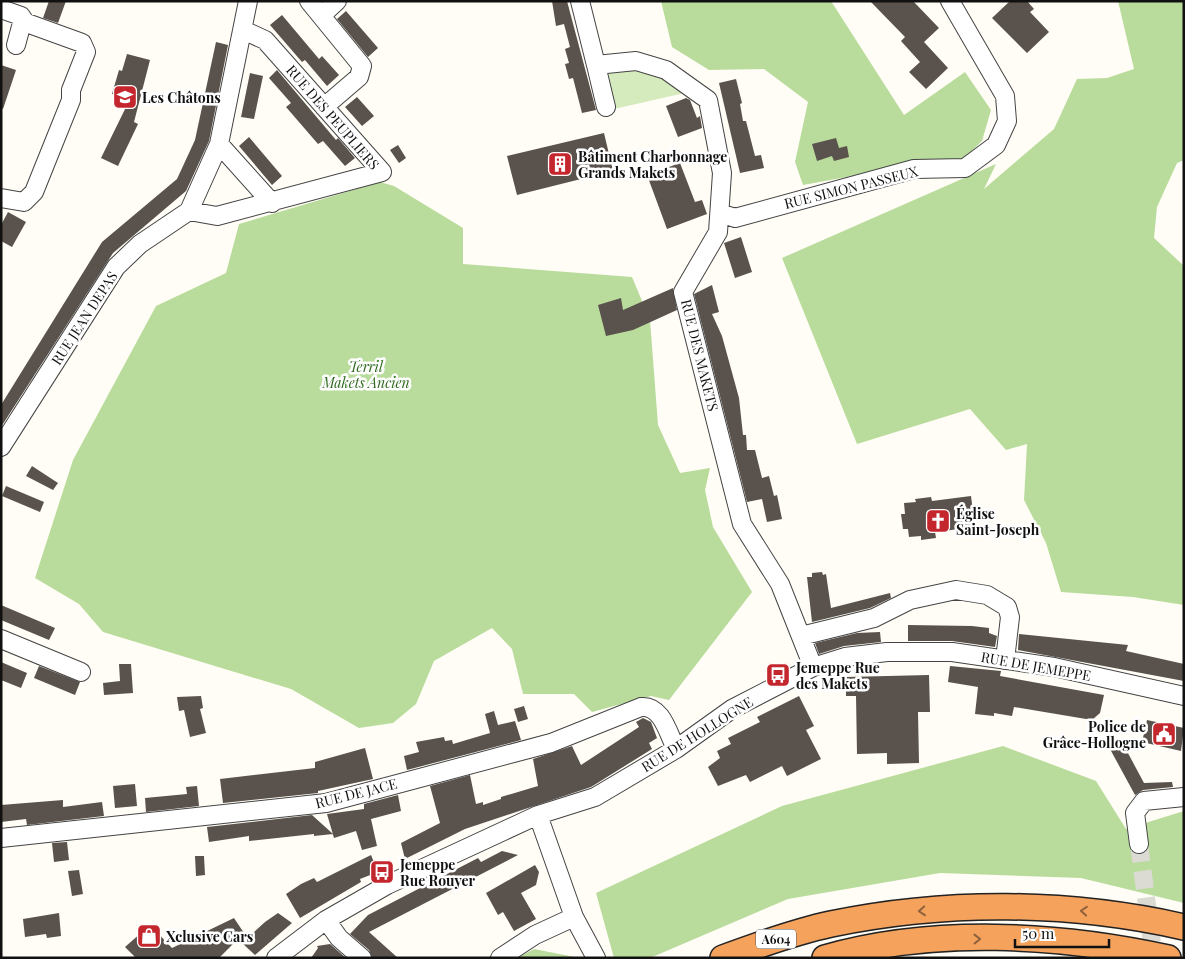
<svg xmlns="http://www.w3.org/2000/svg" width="1185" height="959" viewBox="0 0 1185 959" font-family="'Playfair Display',serif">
	<rect width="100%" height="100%" fill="#fffdf5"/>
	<path fill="#d5ebbd" d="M628,67l23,5 38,20 -75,17 -6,-38z"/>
	<path fill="#b9dc9c" d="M661,1h170l73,114 61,-43 26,38 -9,31 -22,21 -47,3 -110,20 -8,-23 13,-60 -44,-33 -55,1 -37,-23z
		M1118,1h66v159l-7,3 -20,44 -3,31 30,28v339l-51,-8 -72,-5 -15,-49 -22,-43 3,-56 -21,6 -36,-41 -113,35 -75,-186 214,-94 -12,25 70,-60 23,-50 30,-1 27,-9z
		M380,182l14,4 69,42v36l169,13 18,43 8,105 22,48 30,-5 -5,22 8,37 39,65 -83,108 -18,-4 -59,16 -18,-18h-51l-11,-45 -20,-21 -58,33 -18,43 -23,19 -34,5 -68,-39 -188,-57 -24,-28 -44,-26 38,-118 83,-154 70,-33 13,-49z
		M1003,746l93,35 30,48 58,-18v92l-103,-25 -141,-5 -152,26 -138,59h-36l-18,-65 186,-87z
		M534,949l46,9h-63z"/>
	<path fill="#5a524d" d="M49,1h17l-8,22 -15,-5z
		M552,1h15l29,109 -14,3 -9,-35 -4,1 -4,-15 4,-1 -4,-14 5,-2 -6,-23 -8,2z
		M870,1h43l26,27 -15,14 24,26 -22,21 -17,-17 11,-10 -19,-21 4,-4z
		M1010,1h17l7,8 -4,3 19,20 -22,21 -35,-35z
		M346,11l32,37 -10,9 -31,-38z
		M282,15l37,44 3,-3 17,19 -12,11 -22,-26 -3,2 -32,-37z
		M216,42l12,3 -19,96 -23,50 -73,62 -112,174v-22l101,-163 75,-63 18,-39z
		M127,54l23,6 -16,62 4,2 -20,42 -17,-8 29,-59 -18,-5 7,-24 3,1z
		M1,65l15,5 -13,39 -2,-1z
		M277,70l59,70 2,-2 17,20 -10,8 -22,-25 -5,3 -32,-37 5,-4 -22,-25z
		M250,73l13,3 -9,43 -13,-2z
		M736,79l6,24 -2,1 3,17h3l9,35 6,-1 3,13 -24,5 -21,-90z
		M357,97l17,19 -12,10 -17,-19z
		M686,98l4,2 7,18 3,-2 2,12 -24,9 -12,-31z
		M604,133l9,38 -96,24 -10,-39z
		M249,137l33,39 -10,9 -33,-39z
		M836,138l3,10 8,-2 2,11 -15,4 -2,-5 -15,5 -5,-17z
		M398,145l8,13 -7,5 -9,-13z
		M680,163l15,39 7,-2 5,14 -40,15 -20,-54z
		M8,212l18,10 -14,25 -11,-6v-16z
		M741,237l11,35 -17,6 -11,-35z
		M712,285l7,27 -7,2 10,22 17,62 4,37h3l1,15h8l7,28 7,-2 5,20 3,-1 5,24 -15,3 -5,-23 -15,3 -53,-208z
		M673,288l4,22 -44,20 -27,6 -8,-31 23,-7 2,12z
		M32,466l26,17 -5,7 -27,-14z
		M6,486l38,16 -4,10 -38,-16z
		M971,496l4,31 -40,5 1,6 -15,2v-4l-12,1 -1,-8h-5l-2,-15h4l-1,-11 12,-1 -1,-3 16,-2 1,4z
		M822,572l1,3 3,-1 5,34 59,-15 1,5 -21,10 -58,14 -5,-45h5v-4z
		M1,605l54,23 -6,12 -48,-20z
		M908,625l64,1 17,2v5l8,3 -2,11 -43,-6h-44z
		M880,632l1,10 -37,4 -25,8 -4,-11 42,-10z
		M1019,634l109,11 -2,6 58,13v17l-166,-31z
		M1,662l26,11 -6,15 -20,-8z
		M119,664h12l2,29 -29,2 -1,-12 17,-2z
		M39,666l41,16 -5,13 -41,-17z
		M950,666l51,5 -1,5 104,19 -4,18 -8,7 -78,-13 -2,9 -18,-3v3l-19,-2 3,-27 -30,-5z
		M929,675l1,37h-12l1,51 -32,1v-11l-30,1 -1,-58h-10v-19z
		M201,696l2,12 -3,1 6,24 -16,4 -6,-27 -5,1 -2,-14z
		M799,696l15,30 -8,4 15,29 -34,17 -5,-10 -32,16 -4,-7 -28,11 -10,-19 12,-9 -3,-7 14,-7 -3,-6 32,-16 -3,-5z
		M524,706l4,13 -10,3 -4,-13z
		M494,711l4,14 17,-4 6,19 -114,30 -3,-14 15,-4 -3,-10 28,-5 1,4 7,-1 1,4 37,-11 -5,-19z
		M643,718l8,4 6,16 -8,5 3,6 -61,38 -126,42 -60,30 -4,-16 39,-20 -10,-37 40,-11 6,29 7,-2v3l18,-6v-2l37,-11 -5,-27 39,-13 9,19 58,-38 -3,-5z
		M1147,720l37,8 -3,23 -39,-9z
		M1122,742l22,41 28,-1 1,5 -30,3 -8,5 -25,-46z
		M365,748l8,31 -55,12v2l-95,10 -3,-24 95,-11v-6z
		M135,784l2,22 -22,2 -2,-22z
		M197,786l2,20 -53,6 -1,-14 42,-4 -1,-7z
		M398,795l3,16 -30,8 6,27 -15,4 -6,-19 -22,7 -7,-24 37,-5v-5z
		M63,800v7l39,-5 2,14 -77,9 -1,-6 -25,3v-17z
		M312,815l21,19 -19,2v-2l-65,7v-5l-40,6 -2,-15z
		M67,842l2,18 -15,2 -2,-19z
		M502,851l16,4 -149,77 29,26h-26l-3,-8 -19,-16 18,-19 110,-57 3,4z
		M371,855l7,17 -18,7 1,3 -61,36 -14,-24 15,-10 13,-6 3,4z
		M195,856h9l1,19 -9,1z
		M535,865l4,7 -3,13 -15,8 15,26 -22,12 -11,-19 -5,3 -12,-22z
		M79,870l4,24 -11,2 -4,-25z
		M59,913l2,23 -14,2 -1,-4 -21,3 -2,-18z
		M278,913l14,10 -37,32 -13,-12 23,-21z
		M234,918l10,15 -25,25h-83l-11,-11 25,-22 22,23z
		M330,944l16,14h-35l7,-10 -1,-2z"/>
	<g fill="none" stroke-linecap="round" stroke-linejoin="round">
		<path stroke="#dbdad3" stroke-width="18" stroke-dasharray="18 9" stroke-linecap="butt" d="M1139,844l15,114"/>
		<defs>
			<path id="minor" d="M309,1l53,65 -3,11 -35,30
				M580,1l16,64 40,-4 30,9 42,30 14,73 -4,59 -35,60 59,232 38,60 33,83
				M1,9l20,7 2,3 -7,26
				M322,15l15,-14
				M596,65l10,42
				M219,144l53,59
				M1,198l23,4 10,-10 37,-92v-10l15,-38 -4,-9 -58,-21
				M189,211l28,5 165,-44 -117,-132 -22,-10
				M189,211l30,-67 29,-143
				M720,213l15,5 179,-49 51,-1 31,-23 11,-24 -2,-25 -55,-95
				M1,447l115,-180 24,-23 49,-33
				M801,636l73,-18 36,-18 46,-10 31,5 20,12 3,10 -5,43
				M1,639l80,33
				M538,815l36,102 22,41
				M1,838l325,-35 225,-60 90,-36c21,-2 27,26 35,42
				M1139,844l-4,-31 9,-12 40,-4
				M326,920l13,18 23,20
				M276,958l50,-38 61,-35 151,-70 57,-18 81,-48 56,-40 81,-42 32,-10 42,-5h65l102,15 130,29
				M500,958l35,-23 39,-18"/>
			<path id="highway" d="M723,958c35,-13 71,-26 108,-34 116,-24 237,-23 353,3
				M825,958c108,-31 234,-24 343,0"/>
		</defs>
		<use href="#minor" stroke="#444" stroke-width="20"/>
		<use href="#highway" stroke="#222" stroke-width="28"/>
		<use href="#minor" stroke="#fff" stroke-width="18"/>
		<use href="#highway" stroke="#f5a25d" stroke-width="25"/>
	</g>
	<defs><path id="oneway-chevron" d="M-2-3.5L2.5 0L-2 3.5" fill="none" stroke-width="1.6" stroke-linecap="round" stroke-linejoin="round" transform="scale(1.25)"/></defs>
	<g stroke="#8e613b">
		<use href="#oneway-chevron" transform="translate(922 911) rotate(175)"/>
		<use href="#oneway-chevron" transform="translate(1084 911) rotate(-175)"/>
		<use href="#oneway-chevron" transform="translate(977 939) rotate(-1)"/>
	</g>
	<defs>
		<symbol id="school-square" viewBox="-11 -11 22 22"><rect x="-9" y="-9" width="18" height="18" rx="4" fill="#c4262e" stroke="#fff"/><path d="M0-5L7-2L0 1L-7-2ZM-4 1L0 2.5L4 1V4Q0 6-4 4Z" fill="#fff"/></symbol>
		<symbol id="building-square" viewBox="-11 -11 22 22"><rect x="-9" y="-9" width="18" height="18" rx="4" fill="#c4262e" stroke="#fff"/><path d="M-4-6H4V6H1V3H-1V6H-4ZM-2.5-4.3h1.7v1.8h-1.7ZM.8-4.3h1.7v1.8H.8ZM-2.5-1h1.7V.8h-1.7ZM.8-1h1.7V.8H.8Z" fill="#fff"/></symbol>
		<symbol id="church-square" viewBox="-11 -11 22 22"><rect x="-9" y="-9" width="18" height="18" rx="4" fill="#c4262e" stroke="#fff"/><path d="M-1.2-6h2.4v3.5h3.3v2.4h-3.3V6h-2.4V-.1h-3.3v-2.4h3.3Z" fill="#fff"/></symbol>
		<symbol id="bus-square" viewBox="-11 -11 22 22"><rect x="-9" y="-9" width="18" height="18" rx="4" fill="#c4262e" stroke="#fff"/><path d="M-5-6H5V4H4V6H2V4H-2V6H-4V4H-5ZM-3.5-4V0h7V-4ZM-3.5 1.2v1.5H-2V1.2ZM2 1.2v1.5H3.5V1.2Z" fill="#fff"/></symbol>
		<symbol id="civic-square" viewBox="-11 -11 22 22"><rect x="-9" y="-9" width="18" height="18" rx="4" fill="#c4262e" stroke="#fff"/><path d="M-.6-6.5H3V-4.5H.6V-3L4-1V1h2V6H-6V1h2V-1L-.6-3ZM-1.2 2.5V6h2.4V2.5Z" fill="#fff"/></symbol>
		<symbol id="shop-square" viewBox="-11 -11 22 22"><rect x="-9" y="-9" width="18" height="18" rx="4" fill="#c4262e" stroke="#fff"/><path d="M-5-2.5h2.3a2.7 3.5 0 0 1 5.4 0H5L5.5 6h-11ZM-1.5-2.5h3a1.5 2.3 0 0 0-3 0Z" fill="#fff"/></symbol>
	</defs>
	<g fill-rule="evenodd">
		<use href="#school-square" x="111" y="83" width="28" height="28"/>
		<use href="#building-square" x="546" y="150" width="28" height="28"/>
		<use href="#church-square" x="924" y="507" width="28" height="28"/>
		<use href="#bus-square" x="764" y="661" width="28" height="28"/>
		<use href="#civic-square" x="1150" y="720" width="28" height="28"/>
		<use href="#bus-square" x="368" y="858" width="28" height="28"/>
		<use href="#shop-square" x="135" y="922" width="28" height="28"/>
	</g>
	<g text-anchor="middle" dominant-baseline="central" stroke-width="5" stroke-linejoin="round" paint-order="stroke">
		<rect fill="#fff" stroke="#585858" stroke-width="1" x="756" y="929.5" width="40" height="19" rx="4"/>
		<g font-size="12" font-weight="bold" fill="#111">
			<text x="776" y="939">A604</text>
		</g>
		<g font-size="14" font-weight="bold" fill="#111" stroke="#fff" text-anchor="start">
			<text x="142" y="97">Les Châtons</text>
			<text x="578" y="156">Bâtiment Charbonnage<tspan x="578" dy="16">Grands Makets</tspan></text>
			<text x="956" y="513">Église<tspan x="956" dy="16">Saint-Joseph</tspan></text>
			<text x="796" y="667">Jemeppe Rue<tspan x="796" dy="16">des Makets</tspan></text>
			<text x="1146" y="726" text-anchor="end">Police de<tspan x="1146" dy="16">Grâce-Hollogne</tspan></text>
			<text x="400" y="864">Jemeppe<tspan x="400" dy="16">Rue Rouyer</tspan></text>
			<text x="166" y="936">Xclusive Cars</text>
		</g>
		<g font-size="14" fill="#111" stroke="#fff">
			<text transform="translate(333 117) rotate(49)">RUE DES PEUPLIERS</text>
			<text transform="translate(851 187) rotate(-14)">RUE SIMON PASSEUX</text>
			<text transform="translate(84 318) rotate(-57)">RUE JEAN DEPAS</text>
			<text transform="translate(700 355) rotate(76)">RUE DES MAKETS</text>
			<text transform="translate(1036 666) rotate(10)">RUE DE JEMEPPE</text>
			<text transform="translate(697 734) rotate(-32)">RUE DE HOLLOGNE</text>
			<text transform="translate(356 793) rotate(-14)">RUE DE JACE</text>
		</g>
		<g font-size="14" font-style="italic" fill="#2f6b1f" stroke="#fff">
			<text x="366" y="366">Terril<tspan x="366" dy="16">Makets Ancien</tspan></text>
		</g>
	</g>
	<rect width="1185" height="959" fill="none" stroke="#111111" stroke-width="5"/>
	<path d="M1015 939v8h94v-8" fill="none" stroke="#111111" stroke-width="2.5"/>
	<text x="1022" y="939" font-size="15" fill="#111111" stroke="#ffffff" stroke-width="4" paint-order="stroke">50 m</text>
</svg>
